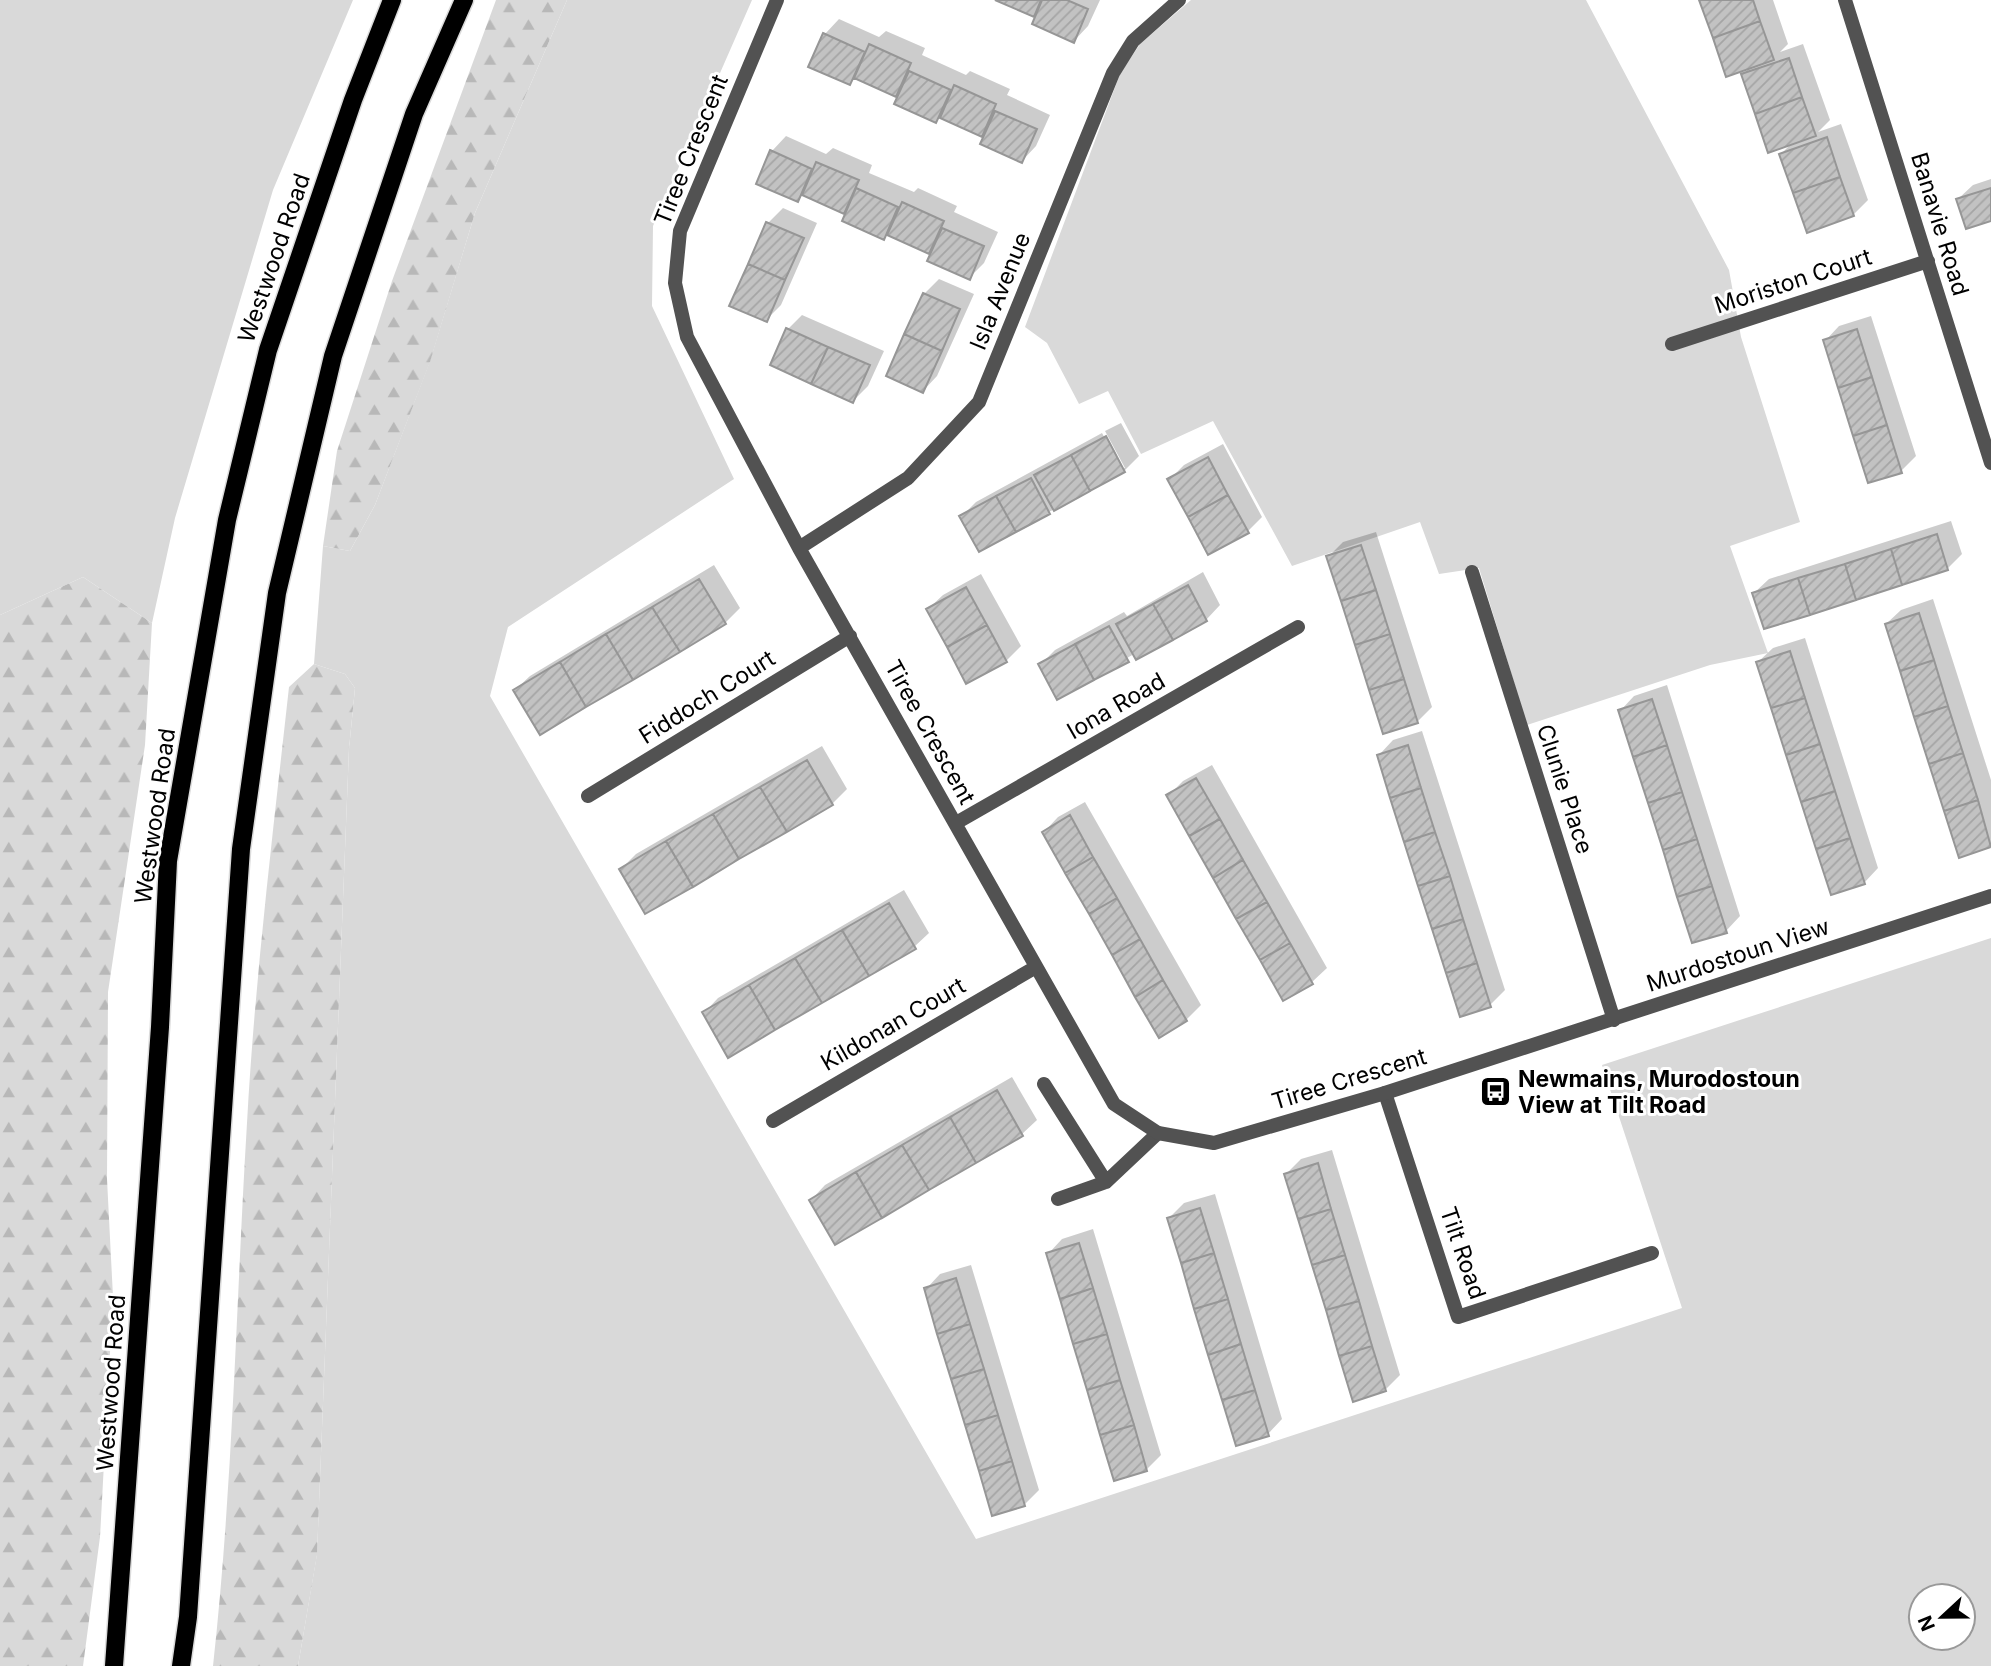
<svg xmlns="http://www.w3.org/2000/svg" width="1991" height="1666" viewBox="0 0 1991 1666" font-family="Inter,sans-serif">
	<defs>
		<pattern id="forest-firs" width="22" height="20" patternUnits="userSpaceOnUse" patternTransform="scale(1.75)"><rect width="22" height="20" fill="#d9d9d9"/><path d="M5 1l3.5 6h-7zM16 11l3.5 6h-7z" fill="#b8b8b8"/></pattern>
		<pattern id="building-hatch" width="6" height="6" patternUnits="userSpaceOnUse" patternTransform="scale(1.75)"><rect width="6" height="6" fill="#c2c2c2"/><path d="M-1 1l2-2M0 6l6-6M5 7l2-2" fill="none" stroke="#a5a5a5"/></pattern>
	</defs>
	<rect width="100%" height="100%" fill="#fff"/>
	<path fill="#d9d9d9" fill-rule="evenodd" d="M0,0h353l-80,190 -98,328 -23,105 -69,-46 -83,38z
		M567,0h185l-99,226 -1,80 82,173 -226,148 -18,69 486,843 706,-231 -80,-243 389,-127v728h-1693l19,-112 32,-805 6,-61 -10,-14 -31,-10 9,-118 27,5 25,-46 55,-144 45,-148zM1921,1596h42v42h-42z
		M1191,0h395l143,270 12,67 59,185 -70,24 38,107 -58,12 -183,60 -48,-157 -40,6 -19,-52 -128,44 -79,-145 -72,33 -33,-63 -29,13 -32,-61 -22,-16 95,-253 20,-30z"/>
	<path fill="url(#forest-firs)" d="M496,0h71l-92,213 -45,149 -55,143 -25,46 -27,-5 14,-95 55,-170z
		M83,577l69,46 -7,122 -37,247 -1,187 6,118 -13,240 -17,129h-83v-1051z
		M314,664l31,10 10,14 -6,61 -32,806 -19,111h-85c20,-180 23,-362 34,-543 8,-146 26,-291 42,-436z"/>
	<path fill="#0003" d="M1000,0h100l-12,26 -14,15 -37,-24z
		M1701,0h72l15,44 -8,8 23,-8 27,76 -12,12 23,-8 27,76 -15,15 -72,-61 11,-11 -49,-69 7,-7z
		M839,19l40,18 7,-6 39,17 -3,7 44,20 4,-4 40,18 -3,6 43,20 -14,31 -14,15 -37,-24 -45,-20 -4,4 -36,-25 -44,-19 -6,6 -25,-49z
		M786,136l40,18 7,-6 39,17 -3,8 45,19 4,-4 39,18 -3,6 44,20 -14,31 -15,15 -36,-24 -45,-20 -4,4 -37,-25 -43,-19 -7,6 -25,-49z
		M1991,179v40l-33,-20 15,-14z
		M783,208l34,15 -36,82 -15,15 -34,-15 36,-82z
		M939,279l35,15 -37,82 -14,15 1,-97z
		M802,315l82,36 -16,35 -15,15 -65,-72z
		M1871,316l45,140 -15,15 -76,-130 14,-15z
		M1121,423l18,33 -15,15 -75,41 -88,5 15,-15 126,-69 19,35h4l-20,-37z
		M1223,444l39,73 -15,15 -77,-53 14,-14z
		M1951,521l11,33 -15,15 -193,24 15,-14z
		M1376,532l56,175 -14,14 -90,-164 15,-15z
		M714,565l26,43 -15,15 -185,110 -25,-43 15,-14z
		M1203,572l17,33 -14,15 -72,34 -76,44 -18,-33 15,-15 69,-38 3,4z
		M981,574l40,72 -15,15 -78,-52 15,-14z
		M1933,599l58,181v65l-30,10 -75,-231 15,-14z
		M1805,638l73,230 -14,15 -106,-221 15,-14z
		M1667,685l73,231 -14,15 -106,-220 14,-15z
		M1422,731l83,259 -15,15 -29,9 -82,-259 14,-15z
		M822,746l25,43 -15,15 -186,108 -25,-43 15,-15z
		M1212,765l115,203 -15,14 -29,17 -115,-203 15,-15z
		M1085,802l116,203 -15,15 -142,-188 14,-15z
		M904,890l25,43 -15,14 -210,66 14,-15z
		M1012,1077l25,43 -15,14 -211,66 14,-15z
		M1332,1150l68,225 -15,15 -99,-216 15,-15z
		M1215,1194l67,225 -14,15 -99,-216 15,-15z
		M1093,1229l68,226 -14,14 -99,-215 14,-15z
		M971,1265l68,225 -14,14 -99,-215 14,-15z"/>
	<path fill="url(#building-hatch)" stroke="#969696" stroke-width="2" d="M995,0h46l-7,17z
		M1042,0h25l21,9 -14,34 -42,-19z
		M1699,0h54l7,21 -47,17z
		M1760,21l14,39 -48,17 -13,-39z
		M823,33l42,19 -15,33 -42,-18z
		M869,44l42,19 -15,34 -42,-19z
		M1789,58l13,39 -47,17 -14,-40z
		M909,71l42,19 -15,33 -42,-19z
		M954,85l42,19 -14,33 -42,-19z
		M1802,97l14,39 -48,17 -13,-39z
		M995,111l42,18 -15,34 -42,-19z
		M1827,137l13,40 -47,16 -14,-39z
		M770,150l42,19 -14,33 -42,-18z
		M816,162l43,18 -15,34 -42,-19z
		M1840,177l14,39 -47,17 -14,-40z
		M856,188l42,19 -14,33 -42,-19z
		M1991,188v33l-25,8 -10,-30z
		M902,202l42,19 -15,33 -42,-19z
		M766,222l38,16 -19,42 -37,-16z
		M942,228l42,18 -14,34 -43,-19z
		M748,264l37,16 -18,42 -38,-16z
		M923,293l37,16 -18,42 -38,-17z
		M786,328l42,19 -17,37 -41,-19z
		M1857,329l15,48 -34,11 -15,-48z
		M904,334l38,17 -19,42 -37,-17z
		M828,347l42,18 -17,38 -42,-19z
		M1872,377l15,48 -34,11 -15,-48z
		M1887,425l15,48 -34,10 -15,-47z
		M1106,436l19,36 -35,19 -19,-36z
		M1071,455l19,36 -36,20 -20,-36z
		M1208,457l20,38 -40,22 -21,-38z
		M1031,478l19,36 -34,18 -20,-36z
		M1228,495l21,38 -41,22 -20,-38z
		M996,496l20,36 -37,20 -20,-36z
		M1937,534l11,36 -46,15 -11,-36z
		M1361,545l15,45 -35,11 -15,-45z
		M1891,549l11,36 -46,15 -11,-36z
		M1845,564l11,36 -46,15 -12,-37z
		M1798,578l12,37 -46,14 -12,-36z
		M699,579l27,45 -46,28 -28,-45z
		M1188,585l19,36 -34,19 -20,-36z
		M966,587l21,38 -40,22 -21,-38z
		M1376,590l14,44 -35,11 -14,-44z
		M1153,604l20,36 -37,20 -20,-36z
		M652,607l28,45 -47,28 -27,-46z
		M1919,613l15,47 -34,11 -15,-47z
		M987,625l20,37 -41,22 -19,-37z
		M1109,626l20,36 -35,18 -19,-36z
		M606,634l27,46 -47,27 -26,-45z
		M1390,634l14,45 -35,11 -14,-45z
		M1075,644l19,36 -37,20 -19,-36z
		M1790,651l15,47 -34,10 -15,-46z
		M1934,660l14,46 -34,11 -14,-46z
		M560,662l26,45 -46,28 -27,-45z
		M1404,679l14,44 -35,11 -14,-44z
		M1805,698l15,46 -34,11 -15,-47z
		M1652,699l15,46 -34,12 -15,-47z
		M1948,706l15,47 -34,11 -15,-47z
		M1820,744l15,47 -34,11 -15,-47z
		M1408,745l13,43 -31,10 -13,-43z
		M1667,745l15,47 -34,11 -15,-46z
		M1963,753l15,47 -34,11 -15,-47z
		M807,760l26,45 -46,27 -27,-45z
		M1196,778l24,41 -31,17 -23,-41z
		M760,787l27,45 -48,27 -26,-45z
		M1421,788l14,44 -31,10 -14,-44z
		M1835,791l15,47 -34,11 -15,-47z
		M1682,792l15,47 -34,11 -15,-47z
		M1978,800l13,47 -32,11 -15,-47z
		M713,814l26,45 -46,28 -27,-46z
		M1070,815l23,42 -28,16 -23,-41z
		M1220,819l23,41 -30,18 -24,-42z
		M1435,832l15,44 -32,10 -14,-44z
		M1850,838l15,46 -34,11 -15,-46z
		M1697,839l15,47 -35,11 -14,-47z
		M666,841l27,46 -48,27 -26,-45z
		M1093,857l24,41 -28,16 -24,-41z
		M1243,860l24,42 -31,17 -23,-41z
		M1450,876l13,43 -31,10 -14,-43z
		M1712,886l15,47 -35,10 -15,-46z
		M1117,898l23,41 -28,16 -23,-41z
		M1267,902l23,41 -30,17 -24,-41z
		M889,903l27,46 -47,27 -27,-46z
		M1463,919l14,44 -31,10 -14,-44z
		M842,930l27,46 -47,27 -27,-45z
		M1140,939l23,41 -28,17 -23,-42z
		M1290,943l23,41 -30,17 -23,-41z
		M795,958l27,45 -47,27 -26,-45z
		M1477,963l14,44 -31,10 -14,-44z
		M1163,980l24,41 -28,17 -24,-41z
		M749,985l26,45 -47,28 -26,-46z
		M997,1090l26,46 -47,27 -26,-46z
		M950,1117l26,46 -47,27 -27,-45z
		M902,1145l27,45 -47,28 -26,-46z
		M1318,1163l13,46 -33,10 -14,-45z
		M856,1172l26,46 -47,27 -26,-45z
		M1200,1208l14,45 -33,10 -14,-45z
		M1331,1209l14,46 -33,10 -14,-46z
		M1079,1243l14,45 -33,11 -14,-46z
		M1214,1253l14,46 -34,10 -13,-46z
		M1345,1255l14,46 -33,9 -14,-45z
		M956,1278l14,46 -33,10 -13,-46z
		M1093,1288l14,46 -34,10 -13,-45z
		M1228,1299l13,45 -33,11 -14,-46z
		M1359,1301l13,45 -33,10 -13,-46z
		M970,1324l14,45 -33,10 -14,-45z
		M1107,1334l13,46 -33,10 -14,-46z
		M1241,1344l14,46 -33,10 -14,-45z
		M1372,1346l14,45 -33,11 -14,-46z
		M984,1369l14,46 -33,10 -14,-46z
		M1120,1380l14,45 -34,10 -13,-45z
		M1255,1390l14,46 -33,10 -14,-46z
		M998,1415l14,46 -33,10 -14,-46z
		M1134,1425l13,46 -33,10 -14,-46z
		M1012,1461l13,45 -33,10 -13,-45z"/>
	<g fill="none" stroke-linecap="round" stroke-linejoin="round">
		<defs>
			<path id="primary" d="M114,1666l46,-639 8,-166 59,-341 41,-170 85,-250 39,-100
				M181,1666l7,-49 53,-768 36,-256 56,-237 81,-242 50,-114"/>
		</defs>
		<use href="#primary" stroke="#dbdbdb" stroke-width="21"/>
		<path stroke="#525252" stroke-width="14" d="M1044,1084l62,98 52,-49
			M1385,1093l73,224 194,-64
			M1058,1199l48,-17"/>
		<path stroke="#525252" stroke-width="14" d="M777,0l-97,231 -5,52 12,54 112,211 315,556 44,29 56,10 171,-50 606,-197
			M1845,0l146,463
			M1672,344l256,-83
			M799,548l109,-70 71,-76 134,-329 20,-32 46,-41
			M1472,572l142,448
			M588,796l262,-160
			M956,823l342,-196
			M773,1121l263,-154"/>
		<use href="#primary" stroke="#000" stroke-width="18"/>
	</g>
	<defs>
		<symbol id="bus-square" viewBox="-11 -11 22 22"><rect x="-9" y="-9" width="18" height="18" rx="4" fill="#000" stroke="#fff"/><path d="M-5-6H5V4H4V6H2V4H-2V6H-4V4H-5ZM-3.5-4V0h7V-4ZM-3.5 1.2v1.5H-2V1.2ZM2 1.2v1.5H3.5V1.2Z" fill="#fff"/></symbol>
	</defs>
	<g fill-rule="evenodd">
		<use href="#bus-square" x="1478" y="1074" width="35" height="35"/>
	</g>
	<g text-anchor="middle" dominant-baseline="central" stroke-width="6" stroke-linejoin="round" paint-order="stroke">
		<g font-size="23" fill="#000" stroke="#fff">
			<text transform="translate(691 150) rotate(-68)">Tiree Crescent</text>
			<text transform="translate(1940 224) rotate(73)">Banavie Road</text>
			<text transform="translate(274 258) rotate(-71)">Westwood Road</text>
			<text transform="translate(1793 281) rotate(-18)">Moriston Court</text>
			<text transform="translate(1000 291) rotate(-68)">Isla Avenue</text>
			<text transform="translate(707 697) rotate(-32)">Fiddoch Court</text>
			<text transform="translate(1116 706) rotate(-30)">Iona Road</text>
			<text transform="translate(930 732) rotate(61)">Tiree Crescent</text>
			<text transform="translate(1565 789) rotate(72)">Clunie Place</text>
			<text transform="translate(155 816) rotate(-82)">Westwood Road</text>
			<text transform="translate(1738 955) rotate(-18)">Murdostoun View</text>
			<text transform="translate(893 1024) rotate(-30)">Kildonan Court</text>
			<text transform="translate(1349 1079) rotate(-17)">Tiree Crescent</text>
			<text transform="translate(1463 1253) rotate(71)">Tilt Road</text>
			<text transform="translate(111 1383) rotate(-86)">Westwood Road</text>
		</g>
		<g font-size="23" font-weight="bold" fill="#000" stroke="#fff" text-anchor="start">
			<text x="1518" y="1079">Newmains, Murodostoun<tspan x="1518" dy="26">View at Tilt Road</tspan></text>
		</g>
	</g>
	<g transform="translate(1942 1617) rotate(248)"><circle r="33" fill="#ffffff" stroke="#999999" stroke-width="2"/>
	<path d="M0-5L12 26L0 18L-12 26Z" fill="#000000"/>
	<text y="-10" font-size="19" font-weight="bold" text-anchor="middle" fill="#000000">N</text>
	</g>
</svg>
